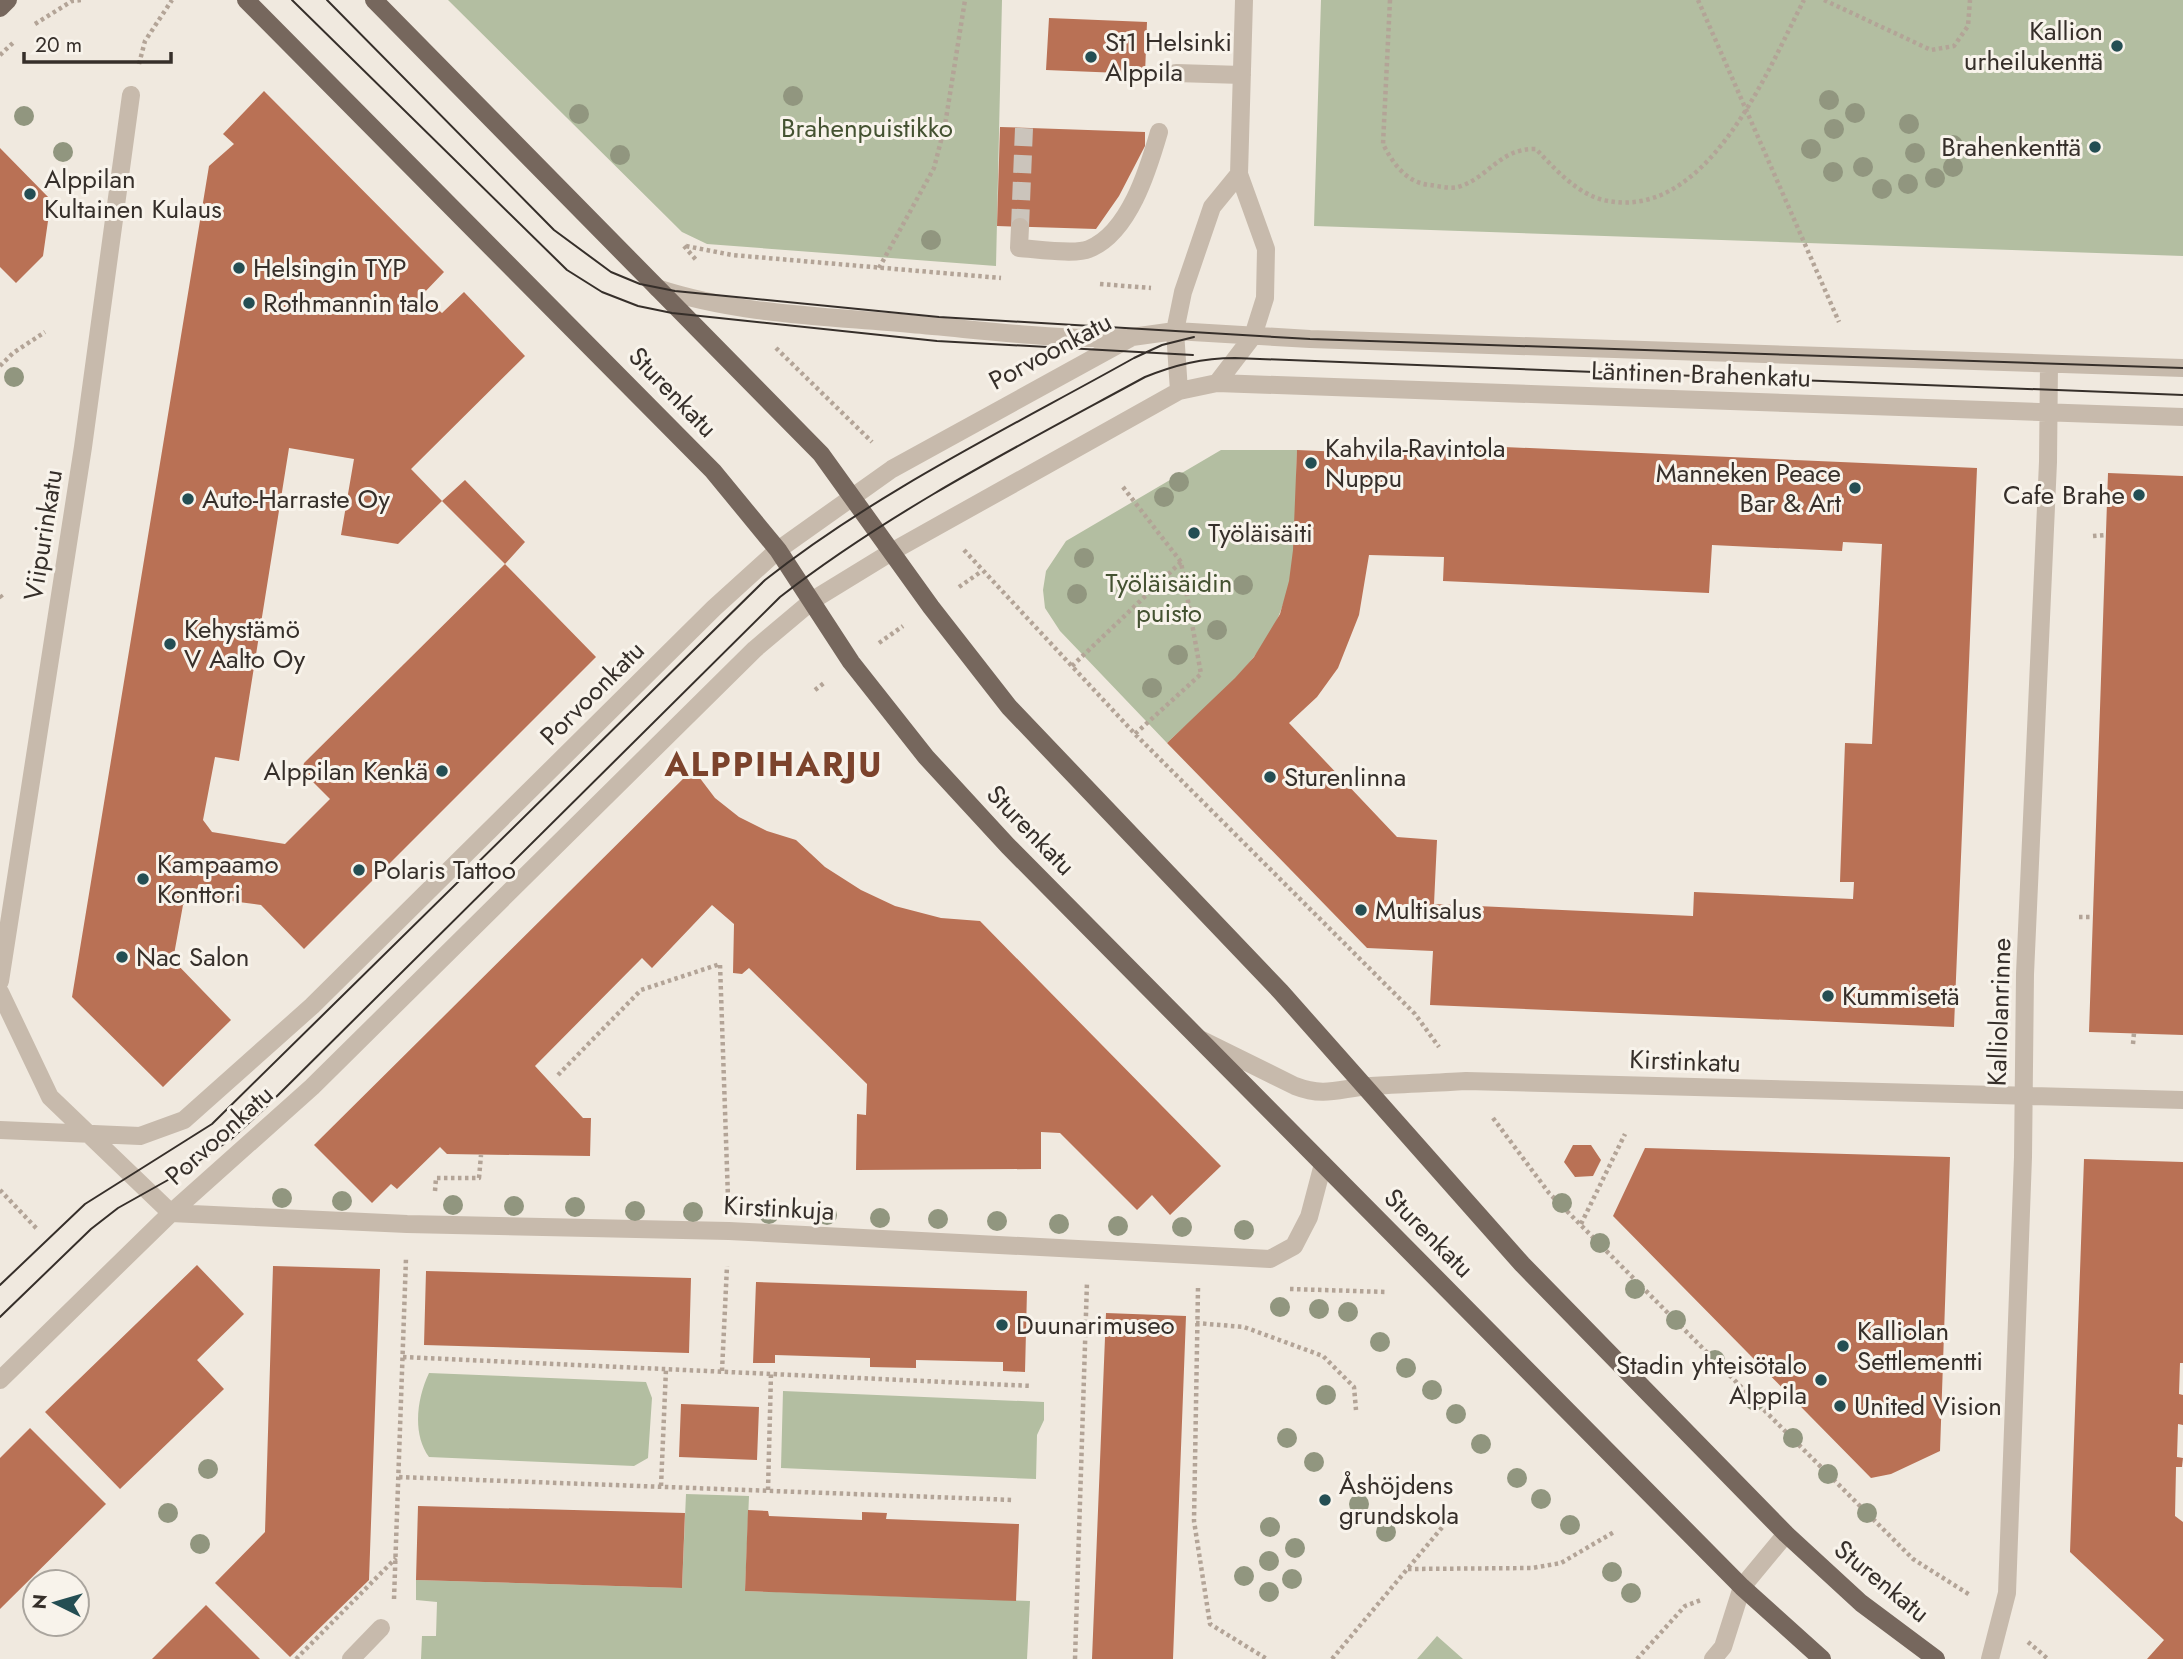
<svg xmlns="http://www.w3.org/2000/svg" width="2183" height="1659" viewBox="0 0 2183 1659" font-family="Jost,sans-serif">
	<rect width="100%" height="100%" fill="#f0e9df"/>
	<path fill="#b3bea1" d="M448,0h554l-6,266 -289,-22 -25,-12z
		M1321,0h862v256l-869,-30z
		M1221,450h76c-2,53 4,115 -18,165 -22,52 -72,90 -112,128l-107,-112 -15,-23 -2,-18 3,-19 20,-30z
		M429,1373l217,9 6,16 -4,60 -14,8 -205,-9c-17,-23 -12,-59 0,-84z
		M783,1391l261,11v18l-7,15 -1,44 -255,-11z
		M686,1494l63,2 -4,95 285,10 -3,58h-606l1,-23h14l1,-34 -21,-2v-20l266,8z
		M1437,1636l26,23h-46z"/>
	<path fill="#b97155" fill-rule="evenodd" d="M1049,18l98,4 -2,52 -99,-4z
		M264,91l180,181 -22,23 5,5 15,13 22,-21 61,64 -114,113 31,32 -44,43 -57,-9 13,-76 -65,-11 -50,313 -24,-4 -12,63 9,12 73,12 45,-45 -28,-28 2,-8 201,-199 91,93 -292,292 -43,-44 -68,-9 -10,9 -10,55 58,60 -68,67 -91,-90 137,-831 25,-22 -11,-10z
		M1000,127l145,5v14l-26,50 -23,33 -99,-3z
		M0,148l51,52 -8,56 -27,27 -16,-16z
		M1415,443l562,25 -23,559 -524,-22 3,-54 -66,-3 -200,-205 68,-65 19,-21 26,-43 9,-33 4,-31 4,-100 117,5zM1843,542l39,2 -10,200 -27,-1 -5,139h14l-1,17 -159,-7 -1,24 -259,-12 3,-64 -40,-3 -108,-114 28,-26 21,-29 21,-53 10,-60 75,2 -1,24 266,12 3,-48 130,6z
		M2108,473l75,3v559l-94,-3z
		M465,480l60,62 -20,22 -63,-63z
		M693,769l22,29 24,19 28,14 29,9 29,27 36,23 34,16 46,12 39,3 241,245 -51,49 -18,-20 -15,15 -77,-77 -19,-1v37l-185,1 1,-56 9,1 1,-31 -118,-116 -7,6 -9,-1 1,-49 -22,-19 -60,63 -10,-10 -107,108 48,52h8l-1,38 -143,-2 -7,-7 -43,42 -6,-5 -19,19 -58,-58z
		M1573,1145h18l10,15 -8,16 -18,1 -11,-15z
		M1645,1148l305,9 -10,294 -49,23 -20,4 -258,-262z
		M2084,1159l99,3v201h-3l-1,31 4,1v30l-5,-1 -1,33 6,1 -1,9h-6l-1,49 8,6v137h-36l17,-19 -94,-88z
		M197,1265l47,49 -47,46 27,29 -104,100 -75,-77z
		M273,1266l107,3 -11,311 -79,77 -75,-74 50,-51z
		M426,1271l265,7 -2,75 -265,-8z
		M756,1282l271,9 -2,81 -22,-1v-9l-87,-2v8l-46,-1v-9l-95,-3v8h-22z
		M1106,1313l80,3 -13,343h-81z
		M681,1404l78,3 -2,53 -78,-3z
		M30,1428l76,76 -106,105v-151z
		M418,1506l267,7 -3,75 -266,-8z
		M748,1510l20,1 1,5 93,4v-8l25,1 -1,6 133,5 -3,77 -271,-10z
		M206,1605l54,54h-108z"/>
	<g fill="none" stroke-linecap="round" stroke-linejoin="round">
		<path stroke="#cbc4bb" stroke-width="18" stroke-dasharray="18 9" stroke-linecap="butt" d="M1020,227l4,-99"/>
		<path stroke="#b3a497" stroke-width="4.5" stroke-dasharray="3.5 3.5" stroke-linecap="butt" d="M1390,0l-7,144c10,20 24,39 47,41 8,1 20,4 28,2 31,-9 41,-39 78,-38 18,19 40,44 67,51 104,24 164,-129 201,-200
			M1698,0l141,322
			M1824,0l107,50 23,-4 14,-20 2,-26
			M35,24l37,-23 10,-1
			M0,55l15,-14
			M139,64l6,-23 27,-41
			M684,246l13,15
			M686,246l46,9 269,23
			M879,268l55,-100 11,-43 20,-125
			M1100,284l51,4
			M776,348l96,94
			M0,366l13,-13 32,-21
			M1123,487l58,75 20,112 -66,60
			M2093,536l13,-1
			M964,550l171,184 280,280 24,33
			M959,587l23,-16
			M0,595l3,4
			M879,643l24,-17
			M1072,666l109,-104
			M815,690l9,-7
			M2079,917h14
			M2133,1044l1,-11
			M558,1075l83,-85 79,-26 8,234
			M1493,1118l56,75 216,218 148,148 57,36
			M0,1190l37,39
			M435,1191l1,-13h43l2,-23
			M1581,1224l44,-90
			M1198,1288l-4,233 16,103 57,35
			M1290,1289l97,3
			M1196,1323l48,4 79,29 31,31 2,23
			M403,1357l629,29
			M722,1371l5,-105
			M399,1477l615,23
			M661,1486l5,-117
			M768,1490l3,-116
			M1408,1569l124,-1 29,-5 53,-31
			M394,1599l12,-341
			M2028,1642l20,17
			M296,1659l100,-101
			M1075,1659l12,-377
			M1332,1659l123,-147
			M1637,1659l48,-53 16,-6"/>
		<path stroke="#c7baac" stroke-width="18" d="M1176,73l66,2
			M1020,227l-1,21c17,1 56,7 70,1 40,-16 59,-79 70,-117
			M657,288c82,27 169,28 254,36 71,6 143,16 214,14
			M1217,383l36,-47 12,-38 1,-49 -27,-75 5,-174
			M1179,391l-4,-60 8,-39 29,-85 27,-33
			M0,981l83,-534 48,-352
			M0,992l50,105 121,116
			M1202,1040l93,46c31,12 45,2 76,0 32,-2 63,-3 95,-5l717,19
			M0,1130l140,6 44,-16 128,-114 402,-398 64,-58 114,-81 240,-132 43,-6 135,8 873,29
			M171,1213l236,11 322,7 541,28 24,-13 15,-29 14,-53
			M0,1380l171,-167 141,-126 443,-438 58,-49 80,-49 286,-160 38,-8 966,34
			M351,1659l30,-31
			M1713,1659l10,-12 19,-60 44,-53
			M1990,1659l17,-66 16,-436 2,-183 23,-512 1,-98"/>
		<path stroke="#76675d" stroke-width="18" d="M246,0l467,471 65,79 73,112 75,95 82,89 734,741 80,72
			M374,0l447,454 110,153 78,100 272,285 241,272 264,270 75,69 75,56
			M0,8l8,-8"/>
		<path stroke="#362f2a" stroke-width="2" d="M292,0l275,270 35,22 36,14 34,7 265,28 256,14
			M327,0l227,230 57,42 29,12 35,7 264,26 371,22 873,29
			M0,1285l85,-81 127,-80 553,-544c113,-89 244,-152 369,-222l28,-13 32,-8
			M0,1317l91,-88 27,-21 66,-37 46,-31 32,-29 518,-514c112,-87 240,-152 365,-220 30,-12 57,-19 90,-19l948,37"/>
	</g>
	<g fill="#91967f">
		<circle cx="793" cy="96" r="10"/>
		<circle cx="1829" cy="100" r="10"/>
		<circle cx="1855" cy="113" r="10"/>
		<circle cx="579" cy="114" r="10"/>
		<circle cx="24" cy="116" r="10"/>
		<circle cx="1909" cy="124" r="10"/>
		<circle cx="1834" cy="129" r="10"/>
		<circle cx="1953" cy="145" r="10"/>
		<circle cx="1811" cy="149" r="10"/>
		<circle cx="63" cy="152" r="10"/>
		<circle cx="1915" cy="153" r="10"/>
		<circle cx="620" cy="155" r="10"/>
		<circle cx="1863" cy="167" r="10"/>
		<circle cx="1953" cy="167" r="10"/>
		<circle cx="1833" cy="172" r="10"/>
		<circle cx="1935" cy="178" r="10"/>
		<circle cx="1908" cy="184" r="10"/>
		<circle cx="1882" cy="189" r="10"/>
		<circle cx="931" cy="240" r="10"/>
		<circle cx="14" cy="377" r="10"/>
		<circle cx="1179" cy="482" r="10"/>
		<circle cx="1164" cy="497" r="10"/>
		<circle cx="1084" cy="558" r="10"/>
		<circle cx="1243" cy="585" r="10"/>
		<circle cx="1077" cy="594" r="10"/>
		<circle cx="1217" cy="630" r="10"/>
		<circle cx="1178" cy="655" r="10"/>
		<circle cx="1152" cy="688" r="10"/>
		<circle cx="282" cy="1198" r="10"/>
		<circle cx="342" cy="1201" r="10"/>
		<circle cx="1562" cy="1203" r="10"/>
		<circle cx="453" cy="1205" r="10"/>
		<circle cx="514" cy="1206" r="10"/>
		<circle cx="575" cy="1207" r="10"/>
		<circle cx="635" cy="1211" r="10"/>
		<circle cx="693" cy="1212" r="10"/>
		<circle cx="769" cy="1214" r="10"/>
		<circle cx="827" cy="1215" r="10"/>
		<circle cx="880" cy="1218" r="10"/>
		<circle cx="938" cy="1219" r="10"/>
		<circle cx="997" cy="1221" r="10"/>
		<circle cx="1059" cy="1224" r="10"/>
		<circle cx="1118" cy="1226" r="10"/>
		<circle cx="1182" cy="1227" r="10"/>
		<circle cx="1244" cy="1230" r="10"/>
		<circle cx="1600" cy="1243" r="10"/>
		<circle cx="1635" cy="1289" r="10"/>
		<circle cx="1280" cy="1307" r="10"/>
		<circle cx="1319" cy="1309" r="10"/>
		<circle cx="1348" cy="1312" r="10"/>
		<circle cx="1676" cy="1320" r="10"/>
		<circle cx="1380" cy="1342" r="10"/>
		<circle cx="1715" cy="1360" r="10"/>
		<circle cx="1406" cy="1368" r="10"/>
		<circle cx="1432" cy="1390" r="10"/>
		<circle cx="1326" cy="1395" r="10"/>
		<circle cx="1755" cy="1401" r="10"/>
		<circle cx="1456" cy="1414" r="10"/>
		<circle cx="1287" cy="1438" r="10"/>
		<circle cx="1793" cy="1438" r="10"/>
		<circle cx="1481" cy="1444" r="10"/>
		<circle cx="1314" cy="1462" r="10"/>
		<circle cx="208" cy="1469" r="10"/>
		<circle cx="1828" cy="1474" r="10"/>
		<circle cx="1517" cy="1478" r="10"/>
		<circle cx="1541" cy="1499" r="10"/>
		<circle cx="1359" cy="1504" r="10"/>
		<circle cx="168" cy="1513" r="10"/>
		<circle cx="1867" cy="1513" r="10"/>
		<circle cx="1570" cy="1525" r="10"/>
		<circle cx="1270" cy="1527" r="10"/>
		<circle cx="1386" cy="1532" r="10"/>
		<circle cx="200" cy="1544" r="10"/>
		<circle cx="1295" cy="1548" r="10"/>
		<circle cx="1269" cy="1561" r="10"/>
		<circle cx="1612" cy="1572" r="10"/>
		<circle cx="1244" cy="1576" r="10"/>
		<circle cx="1292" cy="1579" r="10"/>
		<circle cx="1269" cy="1592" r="10"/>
		<circle cx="1631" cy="1593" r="10"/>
	</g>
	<g fill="#244e53" stroke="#f8f3eb" stroke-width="2.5">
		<circle cx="2117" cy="46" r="7"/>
		<circle cx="1091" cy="57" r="7"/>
		<circle cx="2095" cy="147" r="7"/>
		<circle cx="30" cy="194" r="7"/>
		<circle cx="239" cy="268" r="7"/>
		<circle cx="249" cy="303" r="7"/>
		<circle cx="1311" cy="463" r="7"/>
		<circle cx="1855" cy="488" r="7"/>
		<circle cx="2139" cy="495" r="7"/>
		<circle cx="188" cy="499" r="7"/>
		<circle cx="1194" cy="533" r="7"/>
		<circle cx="170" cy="644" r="7"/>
		<circle cx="442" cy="771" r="7"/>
		<circle cx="1270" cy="777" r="7"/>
		<circle cx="359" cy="870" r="7"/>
		<circle cx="143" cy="879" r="7"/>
		<circle cx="1361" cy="910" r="7"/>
		<circle cx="122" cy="957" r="7"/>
		<circle cx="1828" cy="996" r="7"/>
		<circle cx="1002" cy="1325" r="7"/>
		<circle cx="1843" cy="1346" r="7"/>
		<circle cx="1821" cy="1380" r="7"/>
		<circle cx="1840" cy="1406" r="7"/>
		<circle cx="1325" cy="1500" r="7"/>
	</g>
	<g text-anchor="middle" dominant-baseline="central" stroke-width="6" stroke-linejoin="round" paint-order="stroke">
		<g font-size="26" fill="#362f2a" stroke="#f8f3eb" text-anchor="start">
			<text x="2103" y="31" text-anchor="end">Kallion<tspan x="2103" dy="30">urheilukenttä</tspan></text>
			<text x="1105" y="42">St1 Helsinki<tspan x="1105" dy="30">Alppila</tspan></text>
			<text x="2081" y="147" text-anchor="end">Brahenkenttä</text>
			<text x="44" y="179">Alppilan<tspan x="44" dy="30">Kultainen Kulaus</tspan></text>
			<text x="253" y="268">Helsingin TYP</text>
			<text x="263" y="303">Rothmannin talo</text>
			<text x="1325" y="448">Kahvila-Ravintola<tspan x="1325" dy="30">Nuppu</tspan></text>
			<text x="1841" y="473" text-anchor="end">Manneken Peace<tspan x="1841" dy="30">Bar &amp; Art</tspan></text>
			<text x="2125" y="495" text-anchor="end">Cafe Brahe</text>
			<text x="202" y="499">Auto-Harraste Oy</text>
			<text x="1208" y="533">Työläisäiti</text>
			<text x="184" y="629">Kehystämö<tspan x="184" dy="30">V Aalto Oy</tspan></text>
			<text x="428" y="771" text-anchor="end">Alppilan Kenkä</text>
			<text x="1284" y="777">Sturenlinna</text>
			<text x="157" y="864">Kampaamo<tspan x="157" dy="30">Konttori</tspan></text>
			<text x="373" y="870">Polaris Tattoo</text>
			<text x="1375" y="910">Multisalus</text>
			<text x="136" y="957">Nac Salon</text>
			<text x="1842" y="996">Kummisetä</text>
			<text x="1016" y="1325">Duunarimuseo</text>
			<text x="1857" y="1331">Kalliolan<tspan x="1857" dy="30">Settlementti</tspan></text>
			<text x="1807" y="1365" text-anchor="end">Stadin yhteisötalo<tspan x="1807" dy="30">Alppila</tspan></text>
			<text x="1854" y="1406">United Vision</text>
			<text x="1339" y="1485">Åshöjdens<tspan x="1339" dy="30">grundskola</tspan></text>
		</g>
		<g font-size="26" fill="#445231" stroke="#f8f3eb">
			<text x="867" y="128">Brahenpuistikko</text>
			<text x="1169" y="583">Työläisäidin<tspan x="1169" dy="30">puisto</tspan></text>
		</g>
		<g font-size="26" fill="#362f2a" stroke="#f8f3eb">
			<text transform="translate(1050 351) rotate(-28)">Porvoonkatu</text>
			<text transform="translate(1701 374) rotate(2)">Läntinen Brahenkatu</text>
			<text transform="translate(673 392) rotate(46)">Sturenkatu</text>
			<text transform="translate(43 535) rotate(-81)">Viipurinkatu</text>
			<text transform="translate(592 693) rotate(-45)">Porvoonkatu</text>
			<text transform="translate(1031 830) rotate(46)">Sturenkatu</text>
			<text transform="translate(1999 1012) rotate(-88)">Kalliolanrinne</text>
			<text transform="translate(1685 1061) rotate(2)">Kirstinkatu</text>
			<text transform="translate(219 1135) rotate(-42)">Porvoonkatu</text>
			<text transform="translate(779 1208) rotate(3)">Kirstinkuja</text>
			<text transform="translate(1429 1233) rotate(45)">Sturenkatu</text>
			<text transform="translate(1882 1581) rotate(39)">Sturenkatu</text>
		</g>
		<g font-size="33" font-weight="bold" letter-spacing="2" fill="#7c432c" stroke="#f8f3eb">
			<text x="774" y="764">ALPPIHARJU</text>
		</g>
	</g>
	<g transform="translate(56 1603) rotate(275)"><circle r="33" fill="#f8f3eb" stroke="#aaa59e" stroke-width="2"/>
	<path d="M0-5L12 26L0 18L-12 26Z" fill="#244e53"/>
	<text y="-10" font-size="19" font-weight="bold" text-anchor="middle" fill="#362f2a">N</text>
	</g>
	<path d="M24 52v10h147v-10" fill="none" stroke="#362f2a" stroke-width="3.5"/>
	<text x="35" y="52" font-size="21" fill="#362f2a" stroke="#f8f3eb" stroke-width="5" paint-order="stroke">20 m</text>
</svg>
